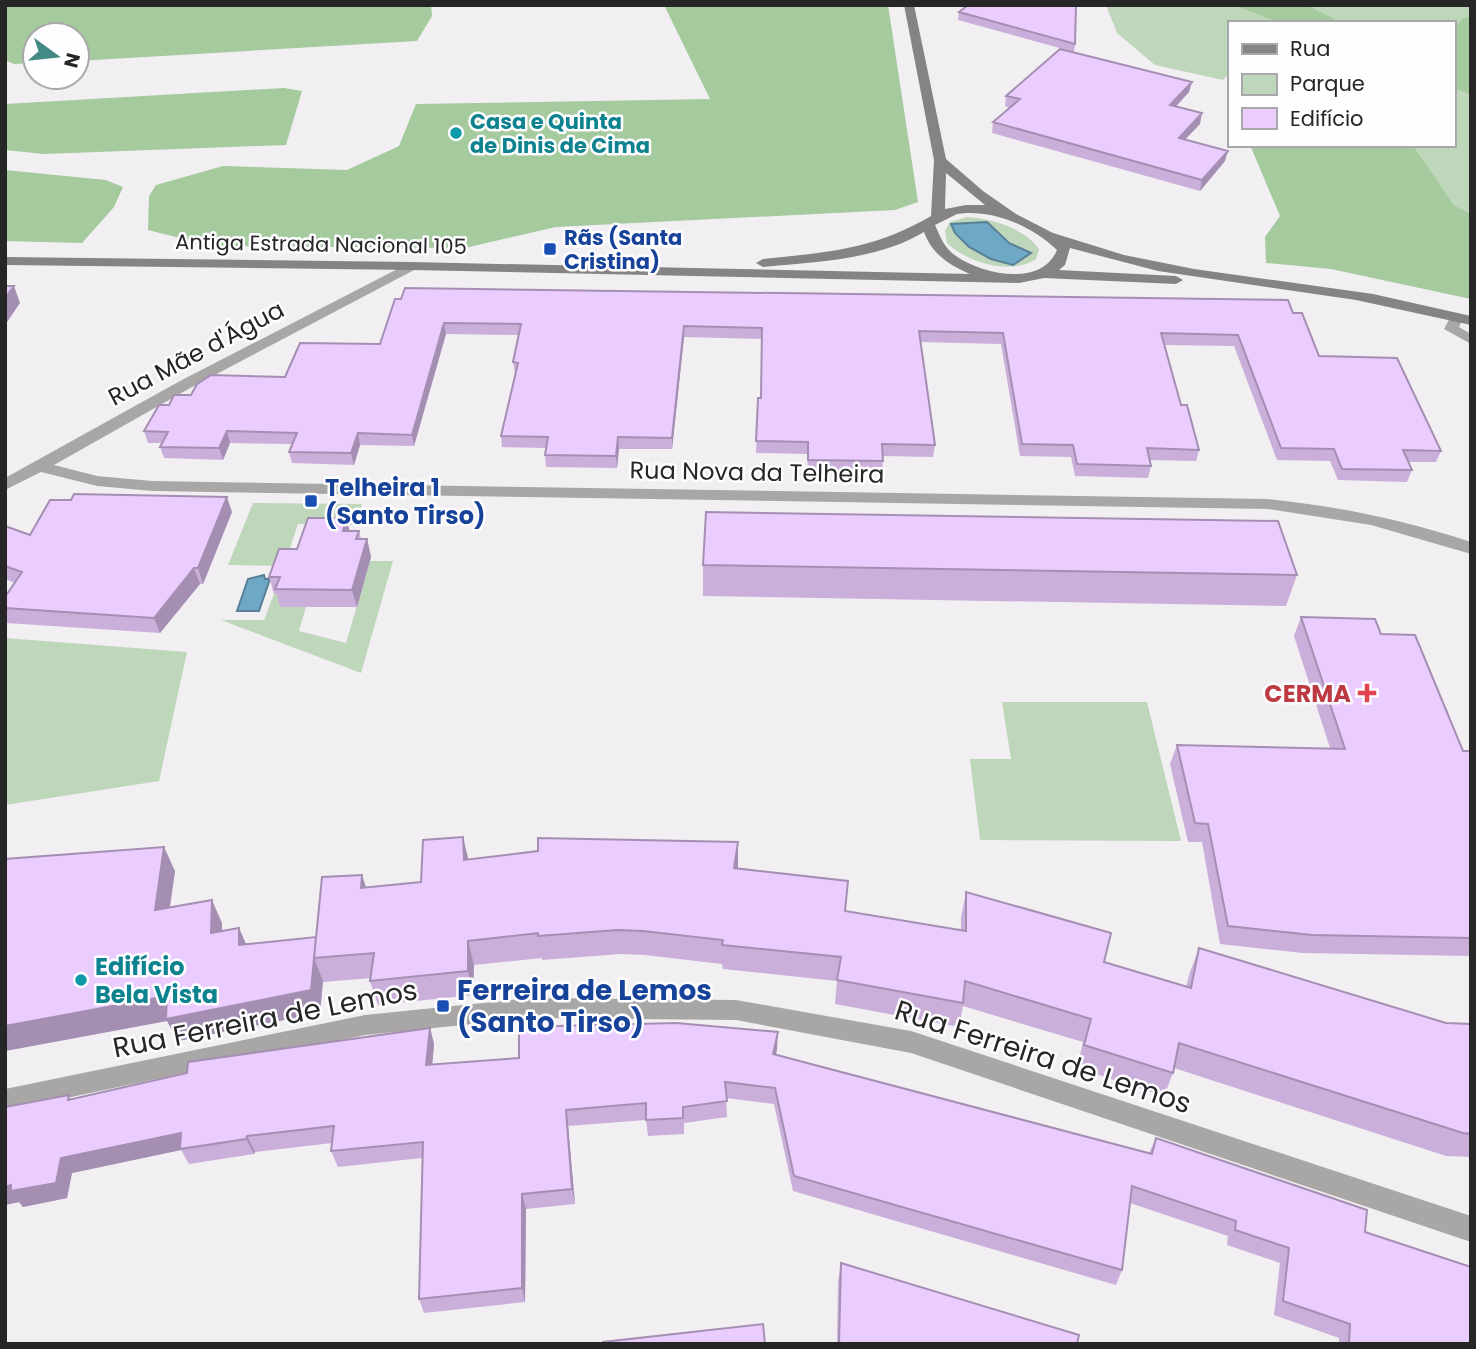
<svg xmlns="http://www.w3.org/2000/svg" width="1476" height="1349" viewBox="0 0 1476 1349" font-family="Poppins,sans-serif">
	<rect width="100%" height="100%" fill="#f2eff3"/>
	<path fill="#bed6ba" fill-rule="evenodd" d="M1106,5h127l46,18h-50v50l-6,7 -68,-15 -38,-32z
		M1307,5h164v13h-8l-10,12v-7h-110z
		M1453,88l18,7v119l-17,-9 -41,-60h40z
		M967,217c24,1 57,11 72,32l-3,10c-24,17 -69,4 -89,-16l-2,-12 5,-9zM987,222l12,13 20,13 -16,15 -34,-16z
		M253,503l109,1 -6,21 -58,-1 -14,42 -56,-1z
		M370,561h23l-32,112 -140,-53h43l10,-26h11l21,13 -7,24 47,12z
		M5,638l182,14 -28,129 -154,24z
		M1002,702h145l34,139 -201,-1 -10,-81h41z"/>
	<path fill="#a4ca9e" d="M431,5l1,11 -15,25 -340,20v-26h-42v28l-21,1 -9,-4 2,-55z
		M664,5h224l30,197 -23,8 -339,17 -91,21 -254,-2 -63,-16 1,-34 7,-11 67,-19 124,4 52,-24 17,-42 294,-5z
		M1233,5h74l36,18h-64z
		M1463,18h8v77l-18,-7v-58z
		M284,88l18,3 -16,54 -242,9 -39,-4v-46z
		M1250,145h163l41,60 17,9v85l-140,-30 -65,-6 -1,-26 15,-21z
		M5,170l101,10 17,7 -9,20 -32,36 -77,-2z"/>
	<path fill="#6ea8c5" stroke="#598196" stroke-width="2" d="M987,222l22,21 22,10 -18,12 -22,-6 -22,-12 -14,-14 -4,-9z
		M264,575l1,4h5l-11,32h-22l11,-32z"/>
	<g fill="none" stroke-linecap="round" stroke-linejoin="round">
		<path fill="#a9a7a6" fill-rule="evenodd" d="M1457,313l7,4 -5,10 12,7v10l-27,-15 8,-15z"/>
		<path fill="#a9a7a6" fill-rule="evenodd" d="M411,262l5,1v6l-224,118 -138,78 43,11 55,5 1116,18c69,7 136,21 203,43v12l-100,-29 -103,-16 -1116,-18 -55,-5 -56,-14 -36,18v-12l175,-97z
			M531,998l205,2 175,31 560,185v26l-560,-189 -175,-33 -205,-2 -166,17 -360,76v-22l360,-74z"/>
		<path fill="#868482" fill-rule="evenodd" d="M904,5h10l32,154 37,32 33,23 37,19 71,22 70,14 179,25 98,22v9l-115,-25 -198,-29 -88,-23 -5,17 -6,5 117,6 7,4 -7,4 -132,-6 -25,5 -608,-13 -406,-5v-8l406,5 559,12c-21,-9 -38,-20 -46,-42 -47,28 -108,30 -161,35l-7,-4 7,-4c66,-7 109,-9 168,-43l3,-56zM946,173l39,32h-19l-21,4zM966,213c33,-1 67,14 91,37 -15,37 -74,25 -101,6 -12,-8 -15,-18 -21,-31l22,-11z"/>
	</g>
	<path fill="#caafda" d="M959,12l116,32 -1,8 -116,-32z
		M1189,92l-13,15 24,17 -15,15 40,22 -25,30 -208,-58 1,-11 17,-14 -5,-2 1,-10z
		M395,299l898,14 26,43 122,95 -5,11h-28l4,8 -5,12 -69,-2 -8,-19 -53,-1 -43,-114 -69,-1 16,60 18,45 -3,11 -47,-1 2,6 -3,12 -73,-2 -4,-19 -51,-1 -19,-112 -81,-2 15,103 -2,12 -50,-1 -1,17 -74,-2 -1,-17 -51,-1 2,-55h3l1,-59 -78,-2 -12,112h-53l-2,19 -71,-1 -1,-12 1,-7 -44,-1 -1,-11 14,-62 -2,-12 6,-27 -73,-1 -32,112 -54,-1 -6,20 -62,-2 -3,-11 3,-8 -62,-1 -7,17 -59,-2 -4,-11 2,-4h-14l-4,-12 25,-26 22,-10 94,-18 95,-33z
		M232,512l-29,72h-3l-40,49 -154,-10 -1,-1v-25l10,-14 -10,-4v-53l25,9z
		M346,518l3,13h10l2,8h6l4,18 -14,50h-77l-3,-13h-3l-5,-17 28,-28z
		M703,565l594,10 -11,31 -583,-10z
		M1301,617l80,17 82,117h8v205l-168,-3 -83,-9 -18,-102h-14l-18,-78 7,-19 153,3 -36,-112z
		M5,859l170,12 -5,36 52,16v8l17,-3 7,16 70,-7 50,-50 55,-5 47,-22 270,8 107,43 116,20v-14l5,-25 138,70 82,25 4,-15 9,-24 247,75 25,1v133l-25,-1 -272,-88 -1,5 -9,23 -87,-28 6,-26 -120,-36 -4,21 -124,-23 2,-23 -114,-12 -1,-5 -77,-9 -24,-1 -79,6v-2l-68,7 -1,30 -95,10 -8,-24 1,-3 -48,4v-1l-3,32 -142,28 -11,-20 -162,30z
		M430,1028l4,16 -2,20 345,-15 -1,5 373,99 7,-15 209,94 106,112h-132v-6l-65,-23 6,-52 -53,-18 1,-9 -98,-33 -8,67 -6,15 -323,-94 -19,-87 -48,-6 1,19 -43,6v11l-36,2 -2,-16 -78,6 7,78 -49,5 -1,93 -101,11 -5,-14 3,-141 -84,9 -7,-16 1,-8 -77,9 -1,2 -65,10 -8,-14 -109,23 -5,25 -44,9 -4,-5 -14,3v-98l67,-8z
		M841,1263l236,81h-240l1,-63z"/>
	<path fill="#a48fb2" d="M1192,82l-3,10 -22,23 3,-10z
		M1202,113l-2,11 -23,24 2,-10z
		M1228,151l-3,10 -25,30 2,-11z
		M14,286l6,17 -15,22v-27z
		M444,323l2,11 -32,112 -2,-11z
		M684,326v11l-12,112v-11z
		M227,431l3,12 -7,17 -4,-12z
		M358,433l2,12 -6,20 -3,-12z
		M618,437l1,12 -2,19 -1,-12z
		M227,497l5,15 -29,72 -5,-16z
		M346,518l5,17 -8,-4z
		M367,539l4,18 -14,50 -5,-17z
		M194,568l6,16 -40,49 -6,-15z
		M463,837l6,25 -5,-2z
		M738,842v25l-4,26v-25z
		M164,847l11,24 -9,62 -11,-23z
		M362,875l8,24 -9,-11z
		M212,900l10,23 -1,33 -10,-23z
		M239,928l10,23 -10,-6z
		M468,941l6,24 -1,30 -5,-24z
		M314,958l9,23 -3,32 -142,28 -11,-20 -162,30v-25z
		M430,1028l4,16 -3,37 -5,-16z
		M778,1032l-1,17 -4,21v-16z
		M566,1110l2,16 7,78 -3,-15z
		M181,1133l-1,16 1,1 -109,23 -5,25 -44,9 -4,-5 -14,3v-18l56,-29z
		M247,1136l8,16 -1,2 -8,-15z
		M522,1194l4,15 -1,93 -3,-14z"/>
	<path fill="#ebccfe" stroke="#a48fb2" stroke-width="2" d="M968,5h108l-1,39 -116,-32z
		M1060,49l132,33 -22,23 32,8 -23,25 49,13 -26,29 -209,-58 27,-23 -14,-3z
		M5,286h9l-9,12z
		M405,288l883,12 5,13h9l17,43 78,2 44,93 -38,-1 9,20 -70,-1 -8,-20 -53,-1 -43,-113 -77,-2 20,72h6l12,45 -52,-2 4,18 -74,-2 -4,-19 -51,-1 -19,-111 -84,-2 16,114 -53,-1 1,17 -75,-1v-18l-52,-1 2,-43h3l1,-70 -78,-2 -12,112 -54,-1 -2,19 -71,-1 3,-18 -47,-1 17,-73 -5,-1 8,-38 -77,-1 -32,112 -54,-2 -7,20 -62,-1 8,-19 -70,-2 -8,17 -59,-1 8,-15 -24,-1 15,-26h10l5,-10h17l6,-11 14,-9 74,2 15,-34 80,1 15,-45h6z
		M74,494l153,3 -29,71h-4l-40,50 -149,-10v-11l17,-25 -17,-6v-40l25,9 20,-35h21z
		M706,512l572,9 19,54 -594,-10z
		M308,518h38l-3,13h16l-3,8h11l-15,51 -77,-1 5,-12h-11l10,-28h18z
		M1301,617l74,2 6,15 34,1 48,116h8v187l-159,-3 -84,-9 -20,-102 -13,-1 -18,-78 168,4z
		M463,837l1,23 74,-9v-13l200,4 -4,26 114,13 -3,30 121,20v-39l145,41 -7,29 87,26 8,-40 247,75 25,1v110l-8,-1 -284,-90 -6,30 -89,-28 7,-26 -126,-38 -2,22 -126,-23 4,-23 -119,-12 1,-5 -80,-9 -25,-1 -80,6v-3l-70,8v30l-98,10 4,-28 -60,5 8,-81 40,-2 -1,13 60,-6 2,-42z
		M164,847l-9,63 57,-10 -1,33 28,-5v17l77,-8 -5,53 -145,29 1,-23 -162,30v-167z
		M676,1023l102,9 -5,22 379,100 4,-16 211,72 -2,22 106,35v77h-122l1,-20 -67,-23 6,-53 -54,-18 1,-9 -104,-35 -10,84 -328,-94 -19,-88 -50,-6 2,19 -44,6v11l-37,2v-17l-80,7 6,79 -50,5v94l-103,11 4,-157 -92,9 3,-25 -87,10 -1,3 -66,10 1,-16 -120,25 -5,25 -45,8v-6l-6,2v-80l64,-12 -1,5 119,-27 1,-11 242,-34 -4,37 93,-7v-31z
		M841,1263l238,72 -2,9h-238z
		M763,1324l2,20h-162v-2z"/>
	<g fill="#0f9aa8" stroke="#fefdff" stroke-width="2.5">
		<circle cx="456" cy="133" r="7"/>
		<circle cx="81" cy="980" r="7"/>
	</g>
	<g fill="#1a4fb4" stroke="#fefdff" stroke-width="2.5">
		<rect x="543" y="242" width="14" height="14" rx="3.5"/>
		<rect x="304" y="494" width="14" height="14" rx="3.5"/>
		<rect x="436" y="999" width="14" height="14" rx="3.5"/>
	</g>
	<path fill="#e0444e" stroke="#fefdff" stroke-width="2.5" d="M1363.5 682.5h7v7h7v7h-7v7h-7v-7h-7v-7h7z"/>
	<g text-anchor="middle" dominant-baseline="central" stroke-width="5" stroke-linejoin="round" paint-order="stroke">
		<g font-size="21" font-weight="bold" fill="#0d838f" stroke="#fefdff" text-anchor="start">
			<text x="470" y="121">Casa e Quinta<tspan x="470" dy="24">de Dinis de Cima</tspan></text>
		</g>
		<g font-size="21" font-weight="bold" fill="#164399" stroke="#fefdff" text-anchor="start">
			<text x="564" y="237">Rãs (Santa<tspan x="564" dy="24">Cristina)</tspan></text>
		</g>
		<g font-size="21" fill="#272627" stroke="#fefdff">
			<text transform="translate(321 244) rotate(1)">Antiga Estrada Nacional 105</text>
		</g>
		<g font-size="24" fill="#272627" stroke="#fefdff">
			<text transform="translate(196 353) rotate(-28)">Rua Mãe d'Água</text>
			<text transform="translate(757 472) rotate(1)">Rua Nova da Telheira</text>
		</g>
		<g font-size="24" font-weight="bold" fill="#164399" stroke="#fefdff" text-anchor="start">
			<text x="325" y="487">Telheira 1<tspan x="325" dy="28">(Santo Tirso)</tspan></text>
		</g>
		<g font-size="24" font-weight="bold" fill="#be3a42" stroke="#fefdff" text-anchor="end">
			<text x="1351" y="693">CERMA</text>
		</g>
		<g font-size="24" font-weight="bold" fill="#0d838f" stroke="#fefdff" text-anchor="start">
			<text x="95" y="966">Edifício<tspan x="95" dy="28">Bela Vista</tspan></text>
		</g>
		<g font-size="28" font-weight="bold" fill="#164399" stroke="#fefdff" text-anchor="start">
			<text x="457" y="990">Ferreira de Lemos<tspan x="457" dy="32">(Santo Tirso)</tspan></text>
		</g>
		<g font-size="28" fill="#272627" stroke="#fefdff">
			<text transform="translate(265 1019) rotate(-11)">Rua Ferreira de Lemos</text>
			<text transform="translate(1043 1057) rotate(18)">Rua Ferreira de Lemos</text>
		</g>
	</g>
	<rect width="1476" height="1349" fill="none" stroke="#272627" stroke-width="14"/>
	<rect x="1228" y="21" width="228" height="126" fill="#fefdff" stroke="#a8a7a9" stroke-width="2"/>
	<rect x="1242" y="44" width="35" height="10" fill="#868482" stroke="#a8a7a9" stroke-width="2"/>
	<text x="1290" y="56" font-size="21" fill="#272627">Rua</text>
	<rect x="1242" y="74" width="35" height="21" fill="#bed6ba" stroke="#a8a7a9" stroke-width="2"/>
	<text x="1290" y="91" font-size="21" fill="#272627">Parque</text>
	<rect x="1242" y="108" width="35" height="21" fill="#ebccfe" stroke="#a8a7a9" stroke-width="2"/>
	<text x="1290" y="126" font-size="21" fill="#272627">Edifício</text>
	<g transform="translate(56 56) rotate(105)"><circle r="33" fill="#fefdff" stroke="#a8a7a9" stroke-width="2"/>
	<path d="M0-5L12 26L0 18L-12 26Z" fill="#438a84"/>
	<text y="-10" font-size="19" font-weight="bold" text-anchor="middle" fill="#272627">N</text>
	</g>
</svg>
